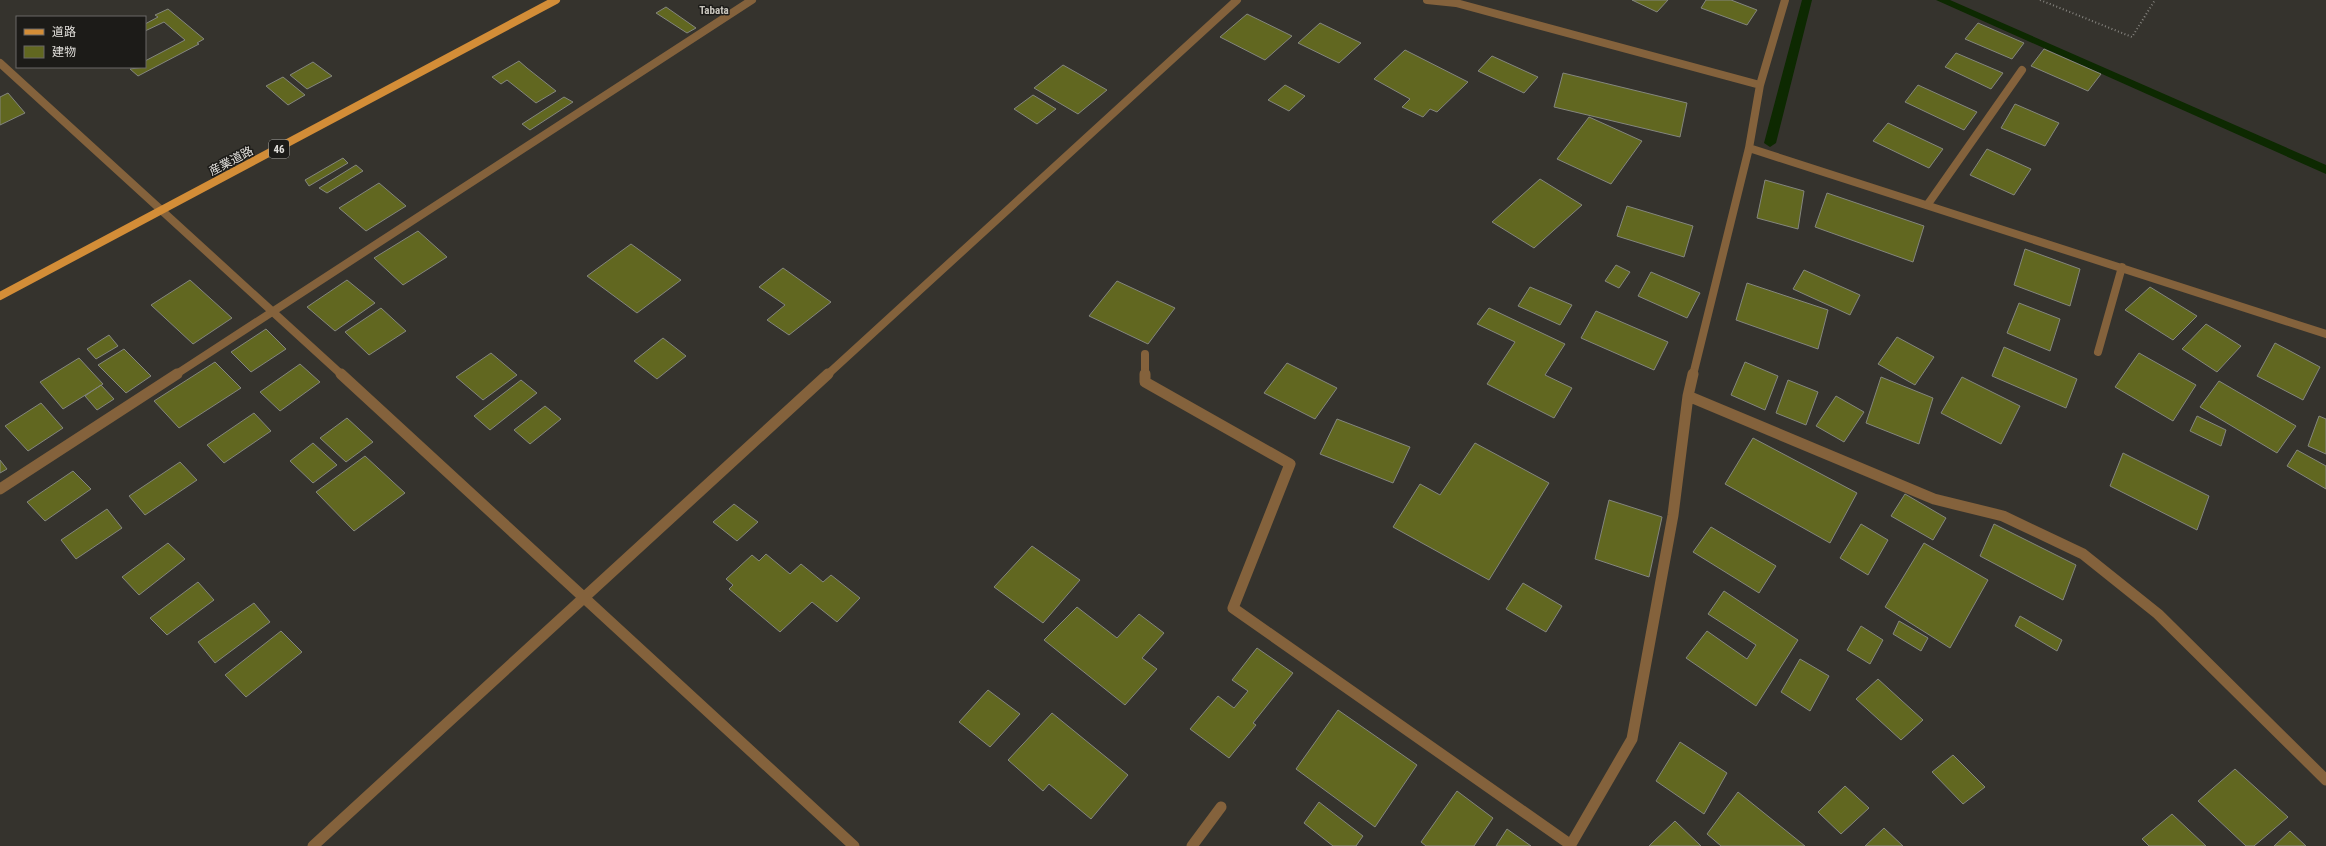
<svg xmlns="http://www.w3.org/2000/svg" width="2326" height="846" viewBox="0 0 2326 846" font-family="'Roboto Condensed','Noto Sans JP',sans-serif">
	<rect width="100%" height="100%" fill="#35332d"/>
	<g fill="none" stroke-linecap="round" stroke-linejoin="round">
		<path fill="#0d2901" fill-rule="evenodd" d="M1802,0h10l-36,143 -6,4 -6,-4z
			M1936,0h14l376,165v9z"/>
	</g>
	<path fill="#616720" stroke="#84867e" d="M1632,0h36l-11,12z
		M1706,0h25l26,10 -10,15 -46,-17z
		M666,7l30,21 -9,5 -31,-20z
		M168,9l36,30 -7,4 2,1 -61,32 -8,-7 15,-2v-6l40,-21 -21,-18 -19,9v-7l13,-7 -3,-2z
		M1247,14l45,22 -27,24 -45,-23z
		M1320,23l41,20 -22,20 -41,-20z
		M1978,23l46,20 -12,16 -47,-20z
		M2044,49l57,25 -13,17 -57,-25z
		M1405,50l63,32 -31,30 -7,-3 -7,8 -21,-10 8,-8 -36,-20z
		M1956,53l47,20 -12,16 -46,-22z
		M1492,56l46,21 -14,16 -46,-22z
		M519,61l8,7 29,23 -20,12 -29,-23 -6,4 -9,-7z
		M313,62l19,14 -25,13 -17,-14z
		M1063,65l44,25 -29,24 -44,-26z
		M1563,73l124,30 -7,34 -126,-30z
		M283,77l22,18 -17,10 -22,-19z
		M1285,85l20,11 -16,15 -21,-11z
		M1918,85l59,27 -13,18 -59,-28z
		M8,93l17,20 -25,12v-28z
		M1033,95l23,14 -19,15 -23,-15z
		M564,97l9,5 -43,28 -8,-6z
		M2015,104l44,19 -14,23 -44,-18z
		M1589,117l53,24 -31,43 -54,-25z
		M1888,123l55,26 -14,19 -56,-27z
		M1987,149l44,20 -17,26 -44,-20z
		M343,158l5,5 -39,23 -4,-6z
		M356,165l7,6 -36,22 -8,-5z
		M1540,179l42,26 -48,43 -42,-26z
		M1765,180l39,11 -6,38 -41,-11z
		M379,183l27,23 -40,25 -27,-23z
		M1827,193l97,33 -11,36 -98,-35z
		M1627,206l66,20 -9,31 -67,-21z
		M418,231l29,26 -44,28 -29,-27z
		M631,244l50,36 -44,33 -50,-37z
		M2025,249l55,20 -10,37 -56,-21z
		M1616,265l14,7 -11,16 -14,-7z
		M783,268l48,34 -42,33 -22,-15 18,-15 -26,-18z
		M1804,270l56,25 -10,20 -57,-26z
		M1651,272l49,21 -13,25 -49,-22z
		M190,280l42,38 -39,26 -42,-39z
		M347,280l28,23 -40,28 -28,-24z
		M1117,281l58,27 -27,36 -59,-28z
		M1747,283l81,27 -10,39 -82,-29z
		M1530,287l42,18 -12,20 -42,-19z
		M2150,287l47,29 -24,24 -48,-30z
		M2019,303l41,16 -10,32 -43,-18z
		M381,308l25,23 -37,24 -24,-23z
		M1489,308l76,36 -20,31 27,13 -18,30 -67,-34 28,-42 -38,-18z
		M1596,311l72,31 -14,28 -73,-32z
		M2206,324l35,22 -24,26 -35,-23z
		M266,329l20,20 -35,23 -20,-20z
		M109,335l9,11 -22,13 -9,-10z
		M1897,337l37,20 -19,28 -37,-21z
		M663,338l23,18 -29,23 -23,-18z
		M2275,343l45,24 -17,33 -46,-24z
		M2004,347l73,32 -11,29 -74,-32z
		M124,349l27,27 -25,17 -28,-28z
		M491,353l26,22 -34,25 -27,-23z
		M2139,353l57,32 -23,36 -58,-34z
		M79,358l24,26 -40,25 -23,-27z
		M215,362l26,26 -62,40 -25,-27z
		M1745,362l33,14 -13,34 -34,-15z
		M1287,363l50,25 -22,31 -51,-26z
		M300,364l20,18 -40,29 -20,-19z
		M1881,377l52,21 -14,46 -53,-21z
		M1962,377l58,29 -19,38 -60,-31z
		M521,380l16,13 -47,37 -16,-14z
		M1788,380l30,12 -12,33 -30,-12z
		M2219,381l77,45 -19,27 -77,-46z
		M101,385l13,14 -17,11 -12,-14z
		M1836,396l28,16 -20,30 -28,-16z
		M41,403l22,25 -35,23 -23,-25z
		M545,406l16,13 -31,25 -16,-14z
		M254,413l17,18 -47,32 -17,-18z
		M2197,416l29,14 -5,16 -31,-15z
		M2319,416l7,3v35l-18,-8z
		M347,418l26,24 -27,20 -26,-24z
		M1337,419l73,28 -17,36 -73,-29z
		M1753,438l104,55 -27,50 -105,-59z
		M313,443l24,22 -24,18 -23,-22z
		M1475,443l74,40 -60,97 -96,-53 27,-43 20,11z
		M2297,450l29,16v23l-39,-23z
		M2123,453l86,43 -12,34 -87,-44z
		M365,456l40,37 -51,38 -38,-39z
		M0,460l7,9 -7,4z
		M180,462l17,18 -52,35 -16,-19z
		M73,471l18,18 -46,32 -18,-19z
		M1905,494l41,24 -13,22 -42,-24z
		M1609,500l53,17 -13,60 -54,-18z
		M734,504l24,18 -21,19 -24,-19z
		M107,509l15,19 -46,31 -15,-19z
		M1861,524l27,16 -20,35 -28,-17z
		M1994,524l82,41 -13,35 -83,-44z
		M1711,527l65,39 -17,27 -66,-41z
		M168,543l17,16 -46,36 -17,-18z
		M1924,543l64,37 -38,68 -65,-41z
		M1032,546l48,34 -37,43 -49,-36z
		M766,554l24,20 11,-10 22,18 8,-7 29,23 -23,24 -25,-20 -32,30 -51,-43 4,-4 -7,-6 26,-24 7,6z
		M198,582l16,18 -47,35 -17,-17z
		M1523,583l39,23 -16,26 -40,-23z
		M1724,591l74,49 -42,66 -70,-48 21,-27 40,28 9,-14 -48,-31z
		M254,603l16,19 -55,41 -17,-21z
		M1077,607l40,31 22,-24 25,19 -22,25 15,11 -32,36 -81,-65z
		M2020,616l42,24 -5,11 -42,-25z
		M1899,621l29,17 -7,13 -28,-17z
		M1861,626l22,14 -13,24 -23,-14z
		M281,631l21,21 -56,45 -21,-22z
		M1257,648l36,25 -40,50 3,2 -27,33 -39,-29 28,-33 16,12 14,-17 -16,-11z
		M1800,659l29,17 -19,35 -29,-19z
		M1878,679l45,41 -22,20 -45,-41z
		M988,690l32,24 -30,33 -31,-25z
		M1338,710l79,55 -42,62 -79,-58z
		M1052,713l76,62 -37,44 -42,-35 -6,7 -35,-31z
		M1680,742l47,31 -23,41 -48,-33z
		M1953,755l32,32 -22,17 -31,-32z
		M2235,769l53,48 -34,29h-8l-48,-45z
		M1845,786l24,22 -28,26 -23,-22z
		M1457,791l36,27 -19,28h-48l-5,-4z
		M1738,792l67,54h-84l-14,-12z
		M1319,802l44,34 -7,10h-23l-29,-23z
		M2172,814l34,32h-57l-7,-7z
		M1675,821l26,25h-52z
		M1884,828l19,18h-38z
		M1507,829l24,17h-35z
		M2290,831l16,15h-32z"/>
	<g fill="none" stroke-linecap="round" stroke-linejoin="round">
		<path stroke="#86847f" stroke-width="2" stroke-dasharray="1 2.5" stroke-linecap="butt" d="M2040,0l92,37 23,-37"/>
		<path stroke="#84623c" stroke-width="8" d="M1427,0l29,3 304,82
			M0,63l342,312
			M1749,148l577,186
			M1928,204l94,-134
			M2098,352l24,-85
			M1145,354v21
			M175,375l577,-375
			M827,375l410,-375
			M1693,375l56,-227 11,-63 25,-85"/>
		<path stroke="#84623c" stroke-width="11" d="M341,374l513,472
			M1145,374v8l145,82 -57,144 338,237
			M1688,396l246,103 69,17 80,38 75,60 168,166
			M0,489l177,-115
			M313,846l515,-472
			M1192,846l29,-39
			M1570,846l62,-107 41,-224 15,-119 5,-22"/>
		<path stroke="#d38d37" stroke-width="8" d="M0,296l556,-296"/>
	</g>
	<g text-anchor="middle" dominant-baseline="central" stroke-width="3" stroke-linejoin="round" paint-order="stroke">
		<g font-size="11" font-weight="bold" fill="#c7c4bc" stroke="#1c1b18">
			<text x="714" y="10">Tabata</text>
		</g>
		<rect fill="#1c1b18" stroke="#a5a4a0" stroke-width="1" x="269" y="140" width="20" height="18" rx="3"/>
		<g font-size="11" font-weight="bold" fill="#e0deda">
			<text x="279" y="149">46</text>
		</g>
		<g font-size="12" fill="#e0deda" stroke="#1c1b18">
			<text transform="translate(231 161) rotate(-28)">産業道路</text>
		</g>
	</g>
	<rect x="16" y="16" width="130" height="52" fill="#1c1b18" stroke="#6a6966"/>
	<rect x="24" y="29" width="20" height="6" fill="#d38d37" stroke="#6a6966"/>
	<text x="52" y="36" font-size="12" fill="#e0deda">道路</text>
	<rect x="24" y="46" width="20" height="12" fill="#616720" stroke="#6a6966"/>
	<text x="52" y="56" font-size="12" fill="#e0deda">建物</text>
</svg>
